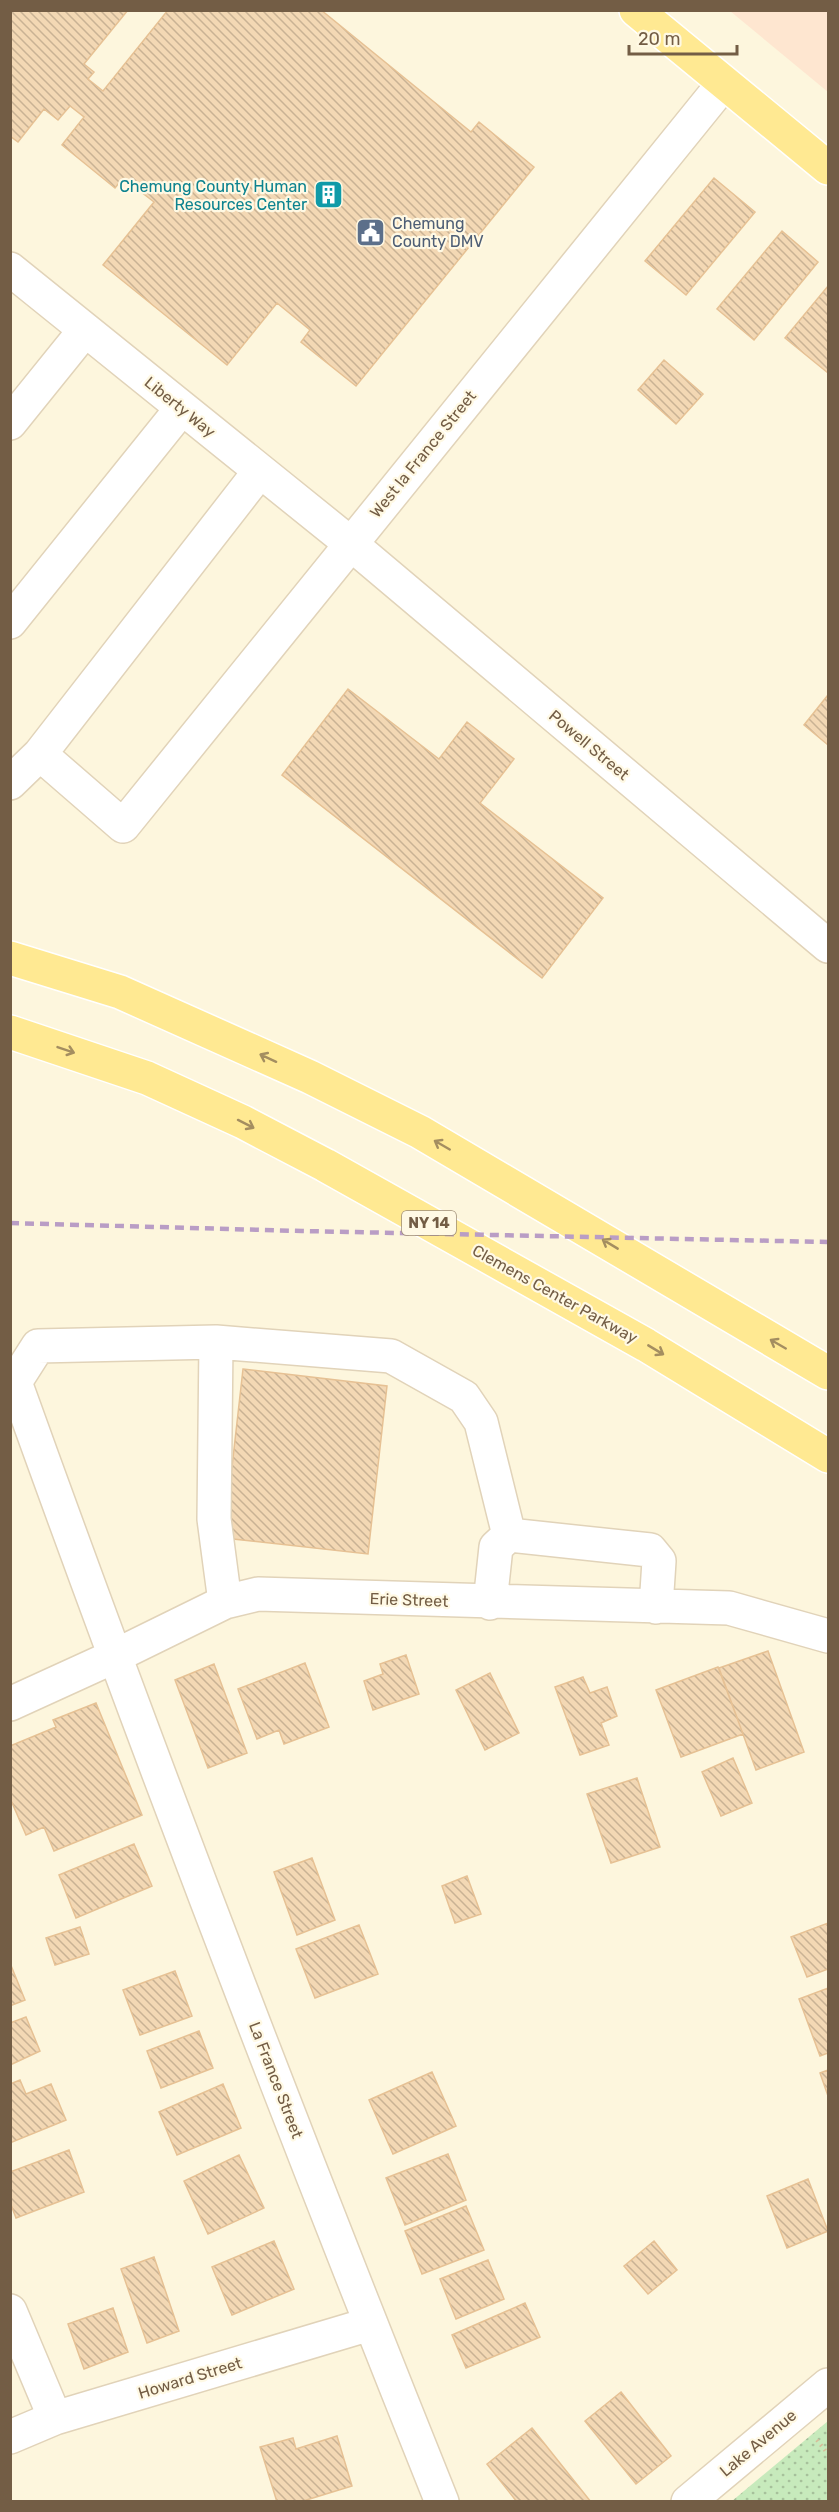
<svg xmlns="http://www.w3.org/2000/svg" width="839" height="2512" viewBox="0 0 839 2512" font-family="Rubik,sans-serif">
	<defs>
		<pattern id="grass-dots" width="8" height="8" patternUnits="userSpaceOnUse" patternTransform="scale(1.5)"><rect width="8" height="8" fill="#c7eabc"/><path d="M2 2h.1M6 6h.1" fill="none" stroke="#a6c19b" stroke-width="1.8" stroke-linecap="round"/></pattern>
		<pattern id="building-back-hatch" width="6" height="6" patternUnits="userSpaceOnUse" patternTransform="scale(1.5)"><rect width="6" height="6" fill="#f3d8b4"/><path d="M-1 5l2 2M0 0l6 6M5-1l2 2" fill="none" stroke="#c9b294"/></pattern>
	</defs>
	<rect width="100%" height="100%" fill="#fdf6dd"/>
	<path fill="#fee6d0" d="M730,11h98v81z"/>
	<path fill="url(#grass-dots)" d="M828,2421v80h-96z"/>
	<path fill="url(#building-back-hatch)" stroke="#e6c194" stroke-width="1.5" d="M10,10h118l-44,54 10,8 -6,7 15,12 65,-81h153l150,122 8,-10 55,45 -178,219 -55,-44 9,-12 -33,-27 -50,62 -124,-100 51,-63 -31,-24 -8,10 -53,-43 22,-28 -14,-11 -12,14 -14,-11 -26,33 -8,-6z
		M714,178l41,34 -69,83 -41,-34z
		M782,231l36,31 -64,78 -37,-31z
		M828,286v87l-43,-35z
		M664,360l39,34 -27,30 -38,-34z
		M348,689l91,70 28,-37 47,37 -34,44 123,95 -61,80 -260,-203z
		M828,695v50l-24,-20z
		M243,1369l144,17 -19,168 -144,-16z
		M768,1651l36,101 -48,18 -37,-102z
		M406,1655l13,39 -46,16 -9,-29 19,-7 -3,-10z
		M305,1663l24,64 -45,17 -5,-14 -22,9 -19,-50z
		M214,1664l33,89 -39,15 -33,-88z
		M718,1667l25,67 -62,23 -25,-67z
		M490,1673l29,60 -34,17 -29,-60z
		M583,1677l7,16 17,-6 10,29 -16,7 8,22 -29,10 -25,-68z
		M96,1703l46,112 -88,36 -10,-24 -18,8 -16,-37v-52l46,-19 -3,-7z
		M733,1758l19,45 -31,13 -19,-44z
		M637,1778l23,69 -49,16 -24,-69z
		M134,1844l18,42 -76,32 -17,-43z
		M312,1858l23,62 -38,15 -23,-63z
		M467,1876l14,38 -26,9 -13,-37z
		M828,1923v46l-21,8 -16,-40z
		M359,1925l19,49 -63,24 -19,-49z
		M80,1927l9,27 -34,11 -9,-27z
		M10,1963l15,37 -15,6z
		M175,1971l17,45 -52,19 -17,-45z
		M828,1988v65l-8,3 -21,-57z
		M26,2017l14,34 -30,14v-42z
		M199,2031l14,37 -52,20 -14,-37z
		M828,2070v26l-8,-23z
		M432,2072l24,54 -63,28 -24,-54z
		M20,2080l6,14 25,-10 15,36 -56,23v-59z
		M223,2084l18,44 -64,27 -18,-43z
		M69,2150l15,42 -68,26 -6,-16v-30z
		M448,2154l18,46 -61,25 -19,-47z
		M239,2155l25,53 -56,26 -24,-53z
		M808,2179l20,52 -41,17 -20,-52z
		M466,2206l18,44 -62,24 -17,-43z
		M274,2241l20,48 -62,26 -20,-48z
		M654,2241l23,29 -29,24 -24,-28z
		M154,2257l25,74 -32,12 -26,-74z
		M488,2260l16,39 -48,20 -16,-40z
		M525,2303l15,34 -74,31 -14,-33z
		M113,2308l15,44 -44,17 -16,-45z
		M621,2392l50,64 -35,28 -51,-63z
		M532,2428l59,74h-74l-30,-38z
		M337,2436l15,50 -52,16h-23l-17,-55 33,-9 3,11z"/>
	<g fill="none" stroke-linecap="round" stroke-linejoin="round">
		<defs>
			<path id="minor" d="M10,269l341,275 477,402
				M10,423l75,-93
				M10,622l172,-214
				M40,754l83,72 601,-743
				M10,783l30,-29 220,-283
				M216,1342l-178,4 -23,36c135,376 278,749 427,1120
				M225,1602l-11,-83 2,-177 175,14 73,41 17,25 28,113
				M490,1603l6,-56 13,-12 141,15 9,11 -3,46
				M10,1704l103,-47 112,-55 33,-8 471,14 99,28
				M10,2311l45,107
				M10,2437l45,-19 315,-94
				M688,2502l140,-117"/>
			<path id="major" d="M636,10l192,158
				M10,958l110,34 190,85 110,55 408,241
				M10,1032l137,46 96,44 82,43 321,180 182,111"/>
		</defs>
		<use href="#minor" stroke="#e1d3b9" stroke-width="36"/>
		<use href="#major" stroke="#fff" stroke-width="36"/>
		<path stroke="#d7bb98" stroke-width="4" stroke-dasharray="1.5 4.5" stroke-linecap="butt" d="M817,2440l11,14"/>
		<use href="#minor" stroke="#fff" stroke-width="33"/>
		<use href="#major" stroke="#ffe992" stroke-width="33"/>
		<path stroke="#b99dc5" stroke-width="4.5" stroke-dasharray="9 6" stroke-linecap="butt" d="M10,1223l292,8 526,11"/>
	</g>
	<defs><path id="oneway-shaft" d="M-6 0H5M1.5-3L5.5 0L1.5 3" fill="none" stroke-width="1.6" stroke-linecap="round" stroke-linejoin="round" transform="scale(1.5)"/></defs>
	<g stroke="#a48e60">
		<use href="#oneway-shaft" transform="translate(66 1050) rotate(19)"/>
		<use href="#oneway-shaft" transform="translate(268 1058) rotate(-155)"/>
		<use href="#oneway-shaft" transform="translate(246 1124) rotate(27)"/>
		<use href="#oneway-shaft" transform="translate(442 1145) rotate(-150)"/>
		<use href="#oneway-shaft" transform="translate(610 1244) rotate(-149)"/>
		<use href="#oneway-shaft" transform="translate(778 1344) rotate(-150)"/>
		<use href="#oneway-shaft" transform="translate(656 1350) rotate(31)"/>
	</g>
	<defs>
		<symbol id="building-square" viewBox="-11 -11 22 22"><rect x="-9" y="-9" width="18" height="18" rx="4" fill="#0f9aa8" stroke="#fff9e4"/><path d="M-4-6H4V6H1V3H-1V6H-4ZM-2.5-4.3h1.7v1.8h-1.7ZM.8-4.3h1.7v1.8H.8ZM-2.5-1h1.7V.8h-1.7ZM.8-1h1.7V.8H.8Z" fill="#fff"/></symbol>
		<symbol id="civic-square" viewBox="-11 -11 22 22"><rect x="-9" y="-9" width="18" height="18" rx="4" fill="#5c6f8a" stroke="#fff9e4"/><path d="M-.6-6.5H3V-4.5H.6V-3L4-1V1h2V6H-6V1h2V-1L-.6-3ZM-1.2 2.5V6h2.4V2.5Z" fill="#fff"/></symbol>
	</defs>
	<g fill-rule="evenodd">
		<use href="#building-square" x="312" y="178" width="33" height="33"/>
		<use href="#civic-square" x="354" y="216" width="33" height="33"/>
	</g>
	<g text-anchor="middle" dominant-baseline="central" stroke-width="4.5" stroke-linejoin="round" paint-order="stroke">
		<rect fill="#fff9e4" stroke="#9d8c75" stroke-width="1.5" x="402" y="1211" width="54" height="24" rx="4.5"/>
		<g font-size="15" font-weight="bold" fill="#735d45">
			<text x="429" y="1223">NY 14</text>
		</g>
		<g font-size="16" fill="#0d838f" stroke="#fff9e4" text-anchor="end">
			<text x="307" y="186">Chemung County Human<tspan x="307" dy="18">Resources Center</tspan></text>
		</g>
		<g font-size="16" fill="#4e5e75" stroke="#fff9e4" text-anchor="start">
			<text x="392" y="223">Chemung<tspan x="392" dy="18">County DMV</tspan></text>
		</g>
		<g font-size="16" fill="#735d45" stroke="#fff9e4">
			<text transform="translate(180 407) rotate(39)">Liberty Way</text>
			<text transform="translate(423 454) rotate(-51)">West la France Street</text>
			<text transform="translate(589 745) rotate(40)">Powell Street</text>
			<text transform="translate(555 1294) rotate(29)">Clemens Center Parkway</text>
			<text transform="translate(409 1600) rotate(2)">Erie Street</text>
			<text transform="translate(276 2080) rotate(69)">La France Street</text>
			<text transform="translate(190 2378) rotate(-17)">Howard Street</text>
			<text transform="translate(758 2443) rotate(-40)">Lake Avenue</text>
		</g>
	</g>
	<rect width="839" height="2512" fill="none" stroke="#735d45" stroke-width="24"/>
	<path d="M629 45v9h108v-9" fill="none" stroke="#735d45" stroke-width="3"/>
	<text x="638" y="45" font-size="18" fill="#735d45" stroke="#fff9e4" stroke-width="4.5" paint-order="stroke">20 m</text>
</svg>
